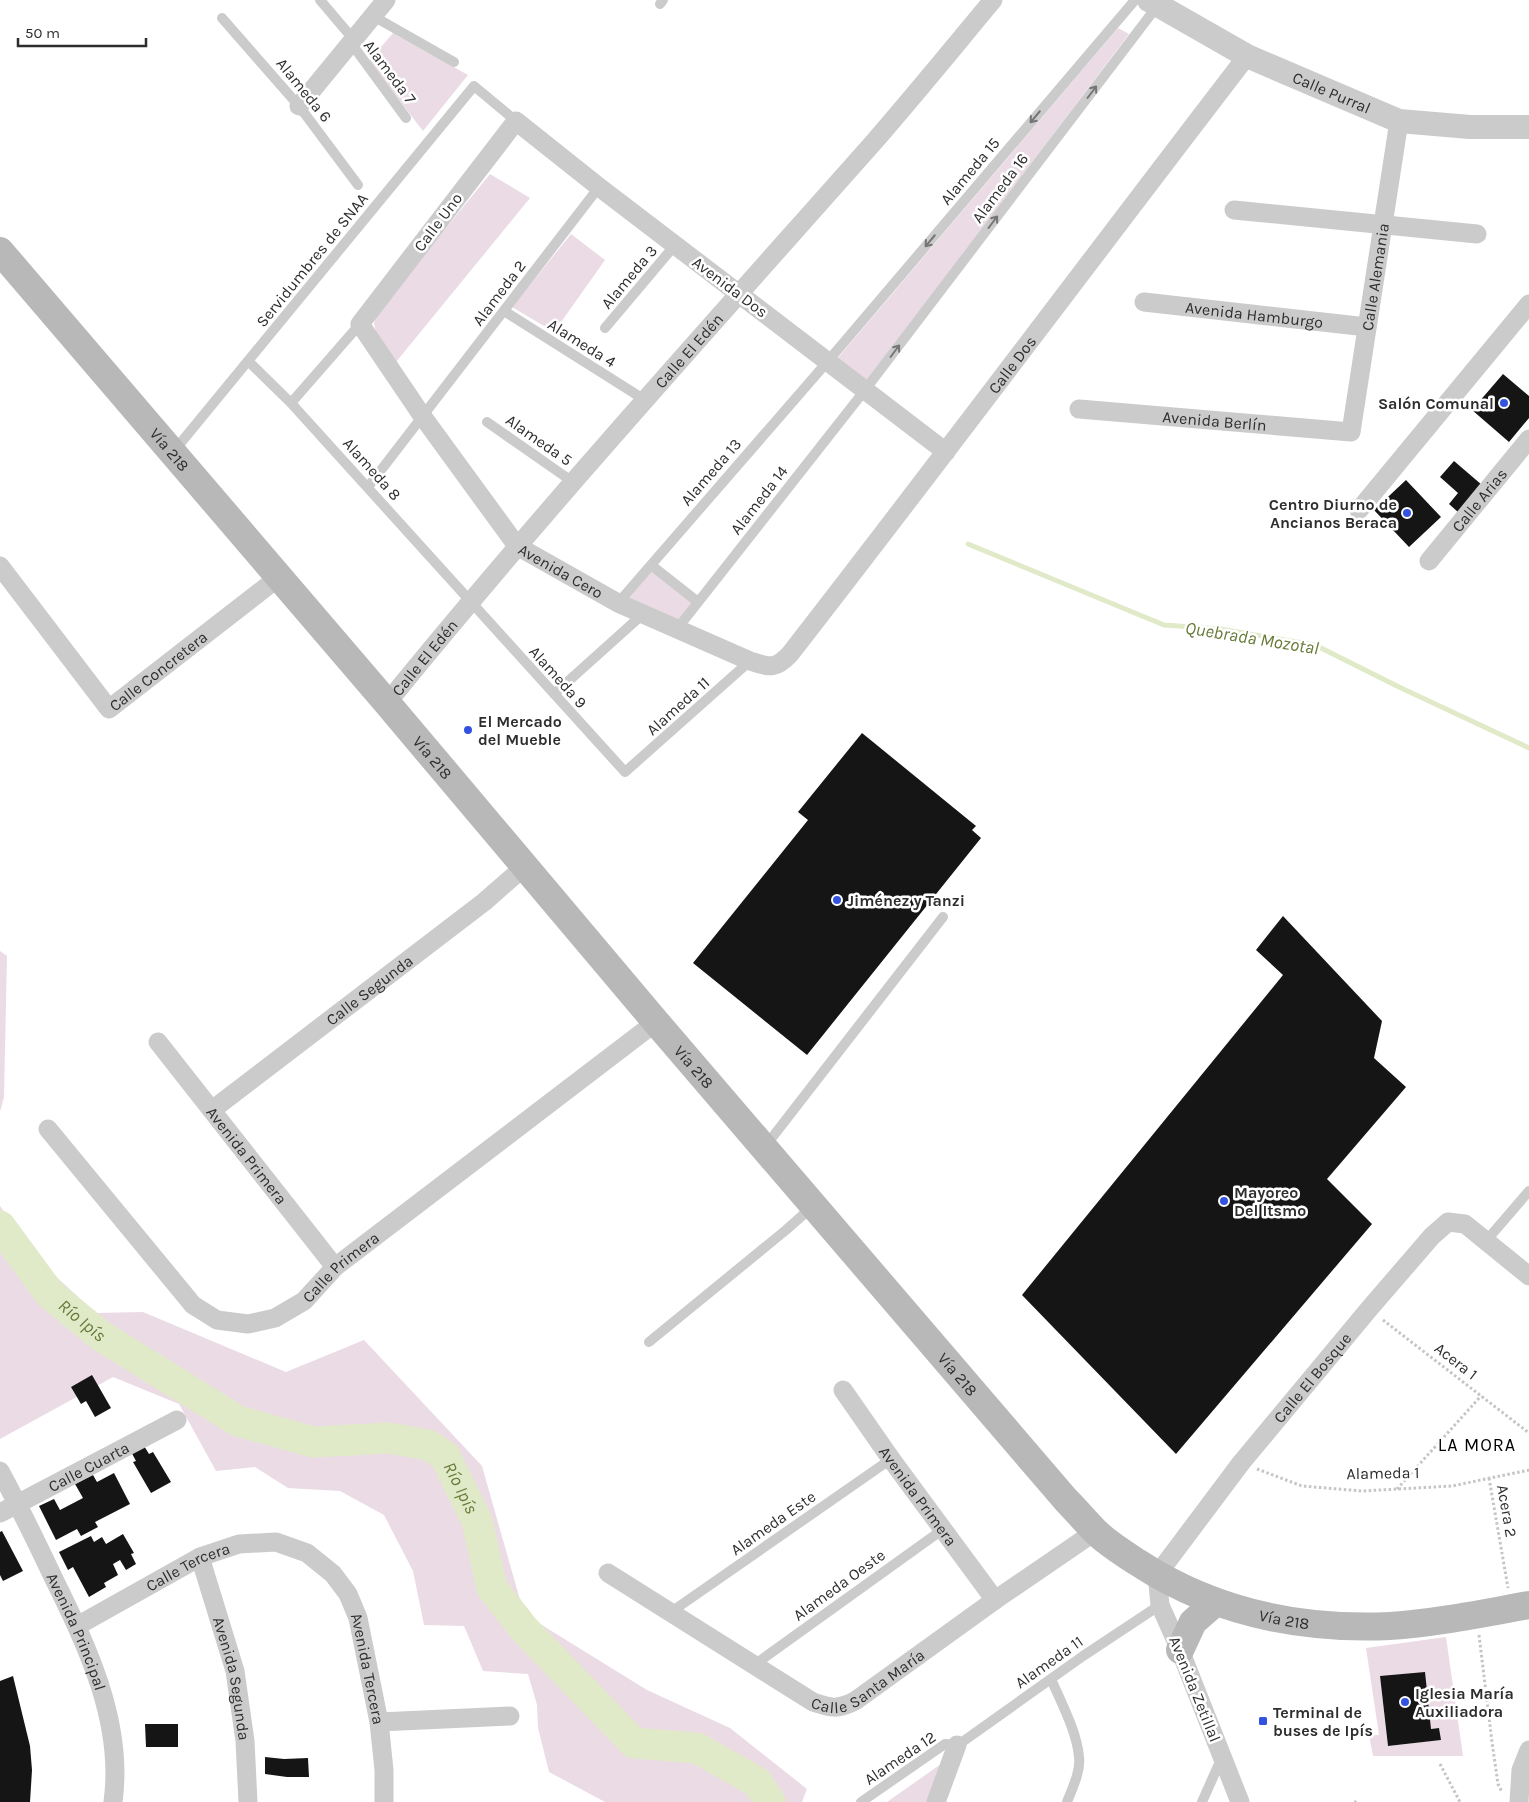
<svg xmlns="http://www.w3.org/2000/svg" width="1529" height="1802" viewBox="0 0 1529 1802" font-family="Karla,sans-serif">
	<rect width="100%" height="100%" fill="#fff"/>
	<path fill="#ebdbe5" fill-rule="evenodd" d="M1118,28l11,6 -263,348 -30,-22z
		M393,33l75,42 -45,56 -54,-70z
		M490,174l40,24 -134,164 -20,-29 -2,-10 4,-12z
		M571,234l34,26 -51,72 -42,-25z
		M651,569l43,32 -18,22 -51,-23z
		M0,951l7,5 -3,141 -4,15z
		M0,1206l41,57 55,50 47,-1 143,60 78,-32 118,126 42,148 123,76 83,38 77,61 -5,13h-197l-56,-30 -11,-44 -1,-23 -9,-31 -45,-3 -19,-45 -40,-1 -11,-54 -29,-56 -44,-24 -52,-3 -33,-21 -39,4 -37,-67 -66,-27 -113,62z
		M1446,1637l17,119h-90l-4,-21h10l-13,-87zM1380,1676l51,53 8,-1 1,12 -52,6z
		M948,1759l-15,43h-46z"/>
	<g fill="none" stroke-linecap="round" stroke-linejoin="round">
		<path stroke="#e0eac8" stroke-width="5" d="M968,544l196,81 56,4 95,16 84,42 130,61"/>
		<path stroke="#e0eac8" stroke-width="31" id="s1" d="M0,1226l50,68 51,42 137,85 75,21 76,-4 39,7 17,11 32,65 15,67 32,41 110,114 63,5 60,34 13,20"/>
	</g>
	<path fill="#151515" d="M1503,374l26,22v22l-20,24 -37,-32z
		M1454,461l28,24 -23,28 -10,-9 9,-11 -18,-16z
		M1406,480l35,37 -32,30 -35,-37z
		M862,733l114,93 -4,4 9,8 -174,217 -114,-92 115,-143 -10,-8z
		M1283,916l99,105 -8,37 32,29 -79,92 45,45 -196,230 -154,-159 261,-320 -27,-25z
		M92,1375l19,33 -16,9 -9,-16 -5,3 -10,-17z
		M141,1441l8,13 4,-2 18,30 -20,11 -18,-31 3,-1 -7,-13z
		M114,1473l16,31 -35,18 3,5 -17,9 -4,-7 -21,11 -17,-34 15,-7 6,11 23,-12 -8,-14 18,-9 4,7z
		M2,1531l21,40 -20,10 -3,-6v-43z
		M123,1534l11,19 -3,1 5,10 -10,6 -6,-10 -7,4 5,11 -14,8 2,4 -17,10 -16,-30 -5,3 -9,-18 32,-16 3,6 8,-5 4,7z
		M1425,1672l6,57 8,-1 2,12 -53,6 -8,-70z
		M13,1676l17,70 2,24 -2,32h-30v-121z
		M145,1724h33v23h-32z
		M265,1757l19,2 24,-1 1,19h-22l-22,-3z"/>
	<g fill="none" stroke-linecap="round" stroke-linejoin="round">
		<path stroke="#c5c5c5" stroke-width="3" stroke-dasharray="2.5 2.5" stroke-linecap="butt" d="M1383,1320l146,113
			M1257,1469l45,17 60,5 90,-5 77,-16
			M1489,1478l19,110
			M1397,1489l84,-93
			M1479,1635l13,107 6,42 4,8
			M1440,1764l20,38
			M1354,1802h3"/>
		<path stroke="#cbcbcb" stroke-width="10" d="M320,0l34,40
			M660,4l3,-4
			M373,16l81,46
			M222,18l77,88 59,79
			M351,43l55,75
			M504,311l141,89
			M605,328l70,-83
			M248,361l43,42 334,369 125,-111
			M291,403l69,-79
			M487,422l86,60
			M174,451l300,-365 42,35
			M368,487l231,-300
			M651,565l47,37
			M618,603l210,-242 307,-361
			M677,629l188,-239 293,-385
			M554,694l89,-80
			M764,1148l179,-231
			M1486,1241l43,-50
			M649,1342l137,-112 27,-24
			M671,1612l220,-153
			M754,1665l188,-135
			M1051,1679c10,23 26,53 28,78 2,14 -7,32 -12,45
			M861,1802l84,-58 13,1 125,-89 77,-51
			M1202,1802l20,-45"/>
		<g stroke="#cbcbcb" stroke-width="19">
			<path d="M299,106l87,-106"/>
			<path d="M1234,210l243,24"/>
			<path id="s2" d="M1144,302l223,25"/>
			<path id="s3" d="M1079,409l272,23 48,-311"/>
			<path id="s4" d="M946,452l-347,-265 -83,-66 -156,203 63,93 94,129 101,57 132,58c20,6 25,9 40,-7 154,-198 304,-399 457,-598"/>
			<path d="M1359,510l170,-206"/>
			<path id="s5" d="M1429,561l100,-122"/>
			<path id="s6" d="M0,566l109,143 170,-132"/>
			<path id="s7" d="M387,703c156,-192 322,-375 486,-560 41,-47 80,-95 120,-143"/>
			<path id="s8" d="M158,1042l177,225"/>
			<path id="s9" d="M212,1110l272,-208 40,-35"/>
			<path id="s10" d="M48,1129l145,176 24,15 31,4 27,-6 29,-17 31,-34 321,-245"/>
			<path id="s11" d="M843,1390l48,69 104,141"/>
			<path id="s12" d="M0,1471c19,35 36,70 53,106 34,69 71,145 60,225"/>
			<path id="s13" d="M0,1513l177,-93"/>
			<path id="s14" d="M200,1557l35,114 10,70 3,61"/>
			<path id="s15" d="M608,1573l205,129c18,6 24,8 42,-1l140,-101 101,-69"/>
			<path id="s16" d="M77,1626l123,-69 39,-13 37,-2 31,11 26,21 15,20 10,24 21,104 5,48v32"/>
			<path d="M379,1722l131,-6"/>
			<path d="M936,1802l21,-57"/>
			<path id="s17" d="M1240,1802l-60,-152 -20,-45 -3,-30 84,-112 128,-154 63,-73 16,-14 17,2 64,52"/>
			<path d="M1519,1802l2,-32 8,-20"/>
		</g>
		<path stroke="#cbcbcb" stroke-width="24" id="s18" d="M1149,0l98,56 152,65 71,6h59"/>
		<g stroke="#b8b8b8" stroke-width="28">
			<path id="s19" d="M0,251l387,452 269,319 410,478c10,10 19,21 29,31 12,12 28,22 42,31 76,50 164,68 253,64 46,-3 94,-13 139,-21"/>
			<path d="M1180,1650l13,-28 23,-20"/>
		</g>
	</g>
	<defs><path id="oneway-shaft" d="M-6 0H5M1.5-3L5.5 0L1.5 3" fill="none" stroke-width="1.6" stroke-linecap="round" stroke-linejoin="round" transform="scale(1.25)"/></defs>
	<g stroke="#757575">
		<use href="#oneway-shaft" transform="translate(1092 92) rotate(-53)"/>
		<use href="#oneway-shaft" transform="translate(1035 117) rotate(130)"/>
		<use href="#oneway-shaft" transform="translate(993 222) rotate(-53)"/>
		<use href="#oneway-shaft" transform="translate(930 241) rotate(130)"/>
		<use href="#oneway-shaft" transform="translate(895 351) rotate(-53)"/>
	</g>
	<g fill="#3452e0" stroke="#fff" stroke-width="2">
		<circle cx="1504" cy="403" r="5"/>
		<circle cx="1407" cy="513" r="5"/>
		<circle cx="468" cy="730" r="5"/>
		<circle cx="837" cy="900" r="5"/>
		<circle cx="1224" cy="1201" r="5"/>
		<circle cx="1405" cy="1702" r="5"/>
		<rect x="1258" y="1716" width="10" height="10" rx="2.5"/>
	</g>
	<g text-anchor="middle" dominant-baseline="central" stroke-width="5" stroke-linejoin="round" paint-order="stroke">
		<g font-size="16" fill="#2e2e2e" stroke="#fff">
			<text transform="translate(390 72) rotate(53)">Alameda 7</text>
			<text transform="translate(304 90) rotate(51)">Alameda 6</text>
			<text stroke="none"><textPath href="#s18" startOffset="205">Calle Purral</textPath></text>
			<text transform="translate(970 171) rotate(-50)">Alameda 15</text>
			<text transform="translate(1000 188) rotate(-53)">Alameda 16</text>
			<text transform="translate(438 222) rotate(-53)">Calle Uno</text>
			<text transform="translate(312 260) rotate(-51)">Servidumbres de SNAA</text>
			<text transform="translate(629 277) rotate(-50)">Alameda 3</text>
			<text stroke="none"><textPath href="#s3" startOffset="430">Calle Alemania</textPath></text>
			<text transform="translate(730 287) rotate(37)">Avenida Dos</text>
			<text transform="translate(499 293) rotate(-53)">Alameda 2</text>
			<text stroke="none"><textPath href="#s2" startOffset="111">Avenida Hamburgo</textPath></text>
			<text transform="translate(582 343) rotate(32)">Alameda 4</text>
			<text stroke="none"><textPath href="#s7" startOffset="464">Calle El Edén</textPath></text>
			<text stroke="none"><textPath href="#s4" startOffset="1740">Calle Dos</textPath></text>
			<text stroke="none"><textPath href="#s3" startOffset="136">Avenida Berlín</textPath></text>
			<text transform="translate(539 440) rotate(35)">Alameda 5</text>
			<text stroke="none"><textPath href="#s19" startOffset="261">Vía 218</textPath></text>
			<text transform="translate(372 469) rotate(48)">Alameda 8</text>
			<text transform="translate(711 472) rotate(-49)">Alameda 13</text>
			<text transform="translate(759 500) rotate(-52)">Alameda 14</text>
			<text stroke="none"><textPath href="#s5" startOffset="79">Calle Arias</textPath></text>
			<text stroke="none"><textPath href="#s4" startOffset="1121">Avenida Cero</textPath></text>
			<text stroke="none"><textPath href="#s7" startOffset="59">Calle El Edén</textPath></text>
			<text stroke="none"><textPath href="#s6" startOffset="242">Calle Concretera</textPath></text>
			<text transform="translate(558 677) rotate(48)">Alameda 9</text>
			<text transform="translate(678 706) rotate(-42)">Alameda 11</text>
			<text stroke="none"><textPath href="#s19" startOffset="666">Vía 218</textPath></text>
			<text stroke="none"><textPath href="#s9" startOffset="198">Calle Segunda</textPath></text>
			<text stroke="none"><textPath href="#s19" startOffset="1071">Vía 218</textPath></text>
			<text stroke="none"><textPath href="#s8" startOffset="144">Avenida Primera</textPath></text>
			<text stroke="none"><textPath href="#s10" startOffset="399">Calle Primera</textPath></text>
			<text transform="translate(1456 1361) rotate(38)">Acera 1</text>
			<text stroke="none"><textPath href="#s19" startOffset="1476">Vía 218</textPath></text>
			<text stroke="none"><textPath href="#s17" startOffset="494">Calle El Bosque</textPath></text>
			<text stroke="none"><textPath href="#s13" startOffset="100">Calle Cuarta</textPath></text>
			<text transform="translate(1383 1473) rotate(-1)">Alameda 1</text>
			<text stroke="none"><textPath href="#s11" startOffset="130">Avenida Primera</textPath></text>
			<text transform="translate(1507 1511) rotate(80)">Acera 2</text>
			<text transform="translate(773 1523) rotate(-35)">Alameda Este</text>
			<text stroke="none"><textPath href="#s16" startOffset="126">Calle Tercera</textPath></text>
			<text transform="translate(839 1585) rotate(-36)">Alameda Oeste</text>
			<text stroke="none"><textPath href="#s19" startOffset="1896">Vía 218</textPath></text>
			<text stroke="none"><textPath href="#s12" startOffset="178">Avenida Principal</textPath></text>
			<text transform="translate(1049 1662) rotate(-35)">Alameda 11</text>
			<text stroke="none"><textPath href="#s16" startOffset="388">Avenida Tercera</textPath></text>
			<text stroke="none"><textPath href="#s15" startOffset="305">Calle Santa María</textPath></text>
			<text stroke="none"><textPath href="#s14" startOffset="126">Avenida Segunda</textPath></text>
			<text transform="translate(1195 1689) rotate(68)">Avenida Zetillal</text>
			<text transform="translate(900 1758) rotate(-34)">Alameda 12</text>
		</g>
		<g font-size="16" font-weight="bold" fill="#2e2e2e" stroke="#fff" text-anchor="start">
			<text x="1494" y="403" text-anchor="end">Salón Comunal</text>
			<text x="1397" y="504" text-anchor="end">Centro Diurno de<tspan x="1397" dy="18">Ancianos Beraca</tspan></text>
			<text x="478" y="721">El Mercado<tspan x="478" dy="18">del Mueble</tspan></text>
			<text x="847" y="900">Jiménez y Tanzi</text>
			<text x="1234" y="1192">Mayoreo<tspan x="1234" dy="18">Del Itsmo</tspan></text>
			<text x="1415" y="1693">Iglesia María<tspan x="1415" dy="18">Auxiliadora</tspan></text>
			<text x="1273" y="1712">Terminal de<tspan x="1273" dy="18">buses de Ipís</tspan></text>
		</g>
		<g font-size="18" font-style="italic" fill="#677a37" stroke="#fff">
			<text transform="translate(1252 638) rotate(9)">Quebrada Mozotal</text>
			<text stroke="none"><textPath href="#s1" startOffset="126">Río Ipís</textPath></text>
			<text stroke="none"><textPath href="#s1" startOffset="561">Río Ipís</textPath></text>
		</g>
		<g font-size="18" letter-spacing="1" fill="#000" stroke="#fff">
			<text x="1477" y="1445">LA MORA</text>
		</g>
	</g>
	<path d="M18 38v8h128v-8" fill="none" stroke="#2e2e2e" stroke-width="2.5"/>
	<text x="25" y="38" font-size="15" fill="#2e2e2e" stroke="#ffffff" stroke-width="4" paint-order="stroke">50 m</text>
</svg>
